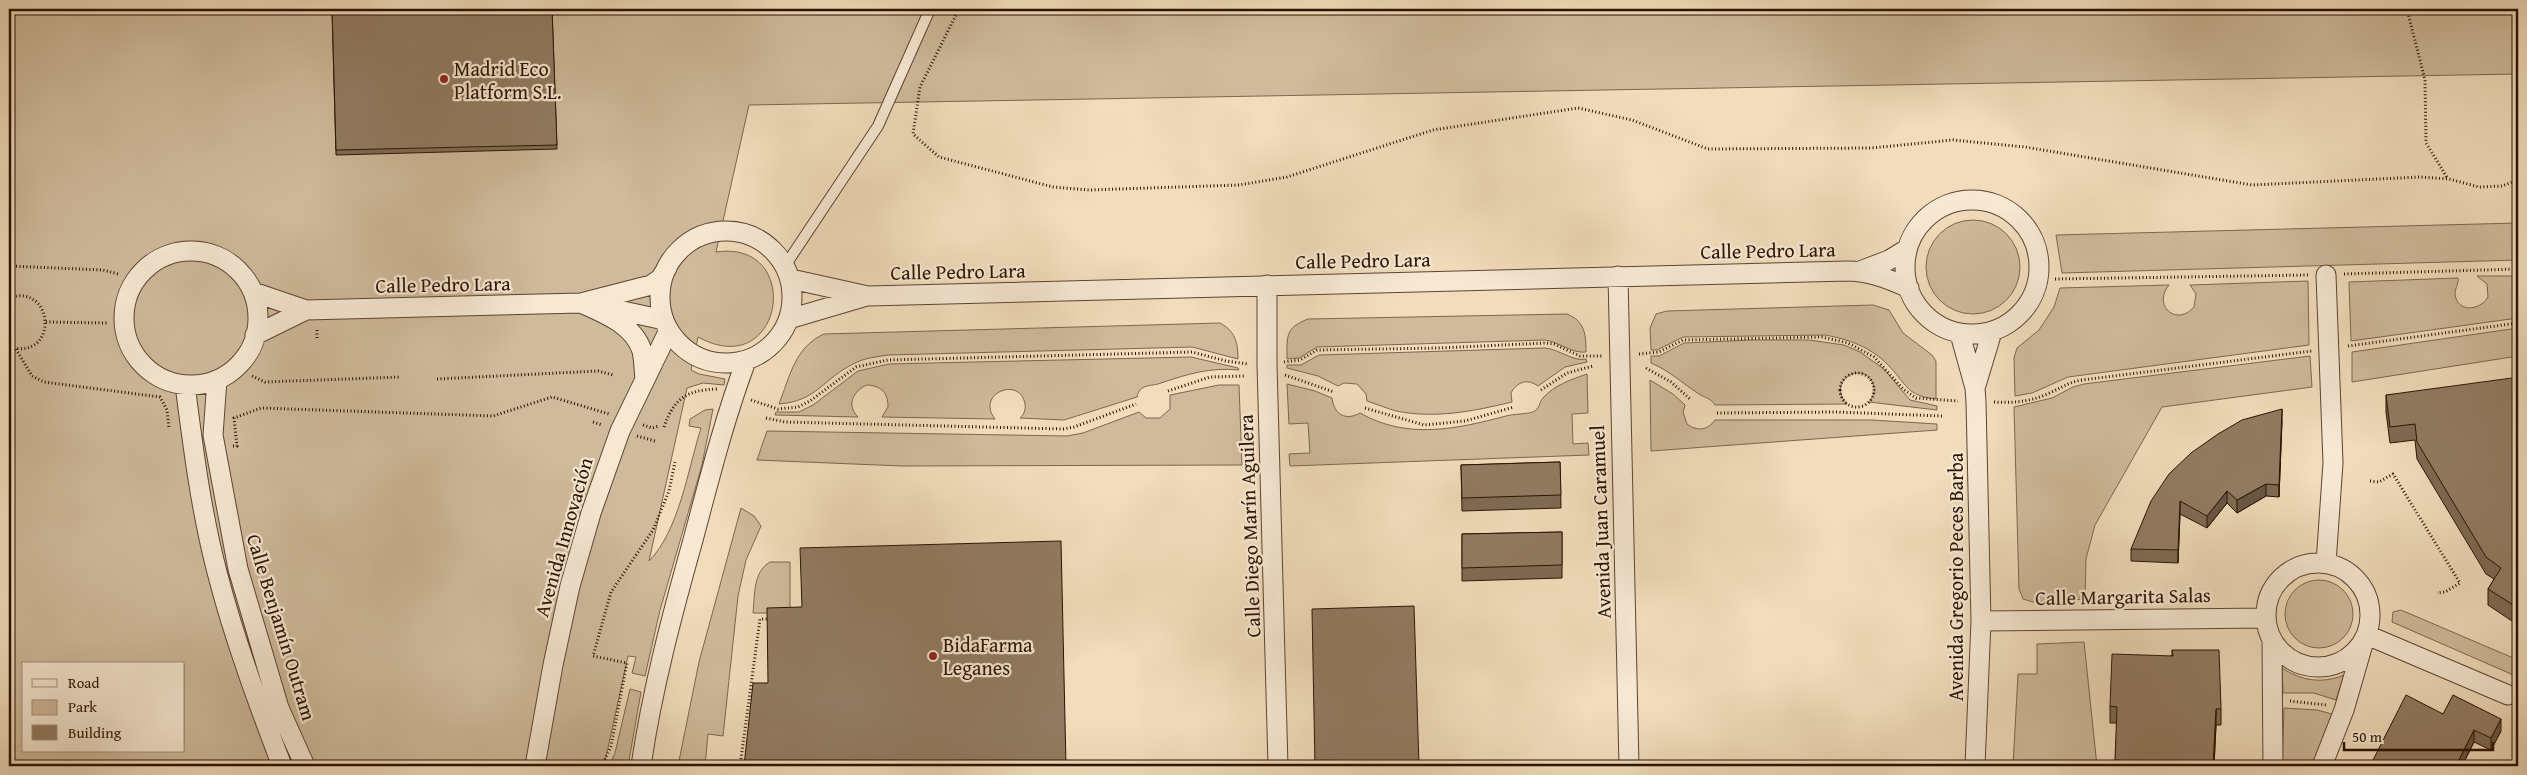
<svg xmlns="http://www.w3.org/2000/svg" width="2527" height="775" viewBox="0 0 2527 775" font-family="'Gentium Book Plus',serif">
	<rect width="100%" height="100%" fill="#f1dcbb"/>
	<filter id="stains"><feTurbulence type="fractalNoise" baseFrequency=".004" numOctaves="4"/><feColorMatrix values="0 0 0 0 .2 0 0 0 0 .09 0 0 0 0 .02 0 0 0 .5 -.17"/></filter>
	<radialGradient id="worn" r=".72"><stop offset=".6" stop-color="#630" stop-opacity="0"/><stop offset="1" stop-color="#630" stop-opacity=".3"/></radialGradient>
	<path fill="#cfba9b" stroke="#7d664e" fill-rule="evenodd" d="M9,9h2509v65l-1769,31 -33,147c89,-13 68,132 -18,85l-7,33 8,4 26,5 -1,6 -21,-2 -16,5 -38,173c30,-30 39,-92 52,-133l-12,-2 1,-7 15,-9 8,-1 -11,56 -42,145 -15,66 -13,-3 4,-16 -8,-1 -24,110h-595zM24,664h160v87h-160z
		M1926 267a47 47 0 1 1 94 0a47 47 0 1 1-94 0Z
		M2518,223v37l-456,13 -6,-38z
		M2477,276h41v42l-167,23 -2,-59 109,-4c1,5 -3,10 -3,16 2,19 25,17 33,3l-1,-13z
		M2308,281l1,64 -241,32 -36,16 -17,3 -1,-38 3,-10 22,-18 15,-23 6,-19 109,-3c-17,21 8,42 25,22l2,-13 -6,-9z
		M1873,305l16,5 14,23 29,22 4,6v38c-30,-3 -29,-15 -48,-34 -17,-18 -40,-26 -63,-30l-142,2 -26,13h-6l-1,-22 6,-14 11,-3z
		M1567,314c18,7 19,21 19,38 -13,2 -27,-10 -41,-12l-228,7 -18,11 -12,1c0,-23 -2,-31 21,-40z
		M1220,323c15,8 18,19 18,36l-46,-12 -304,8c-12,2 -24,3 -35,9 -30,15 -36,37 -74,40 11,-28 16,-57 45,-70z
		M2518,328v28l-166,26v-30z
		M1752,340h57l35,5 16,7 24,17 26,31 27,6v4l-68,-8c4,-5 7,-11 4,-18 -9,-25 -48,-3 -26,20l-132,1c-4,-7 -10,-7 -16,-11 -17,-11 -29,-23 -48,-31v-7h8l25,-13z
		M1545,348c14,1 28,14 41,11l1,3 -22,5 -27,19c-11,-8 -21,-4 -27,7l1,9c-38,9 -76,17 -116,9 -10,-3 -20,-7 -29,-10l-1,-7 -9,-10 -13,-1 -6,3 -20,-10 -31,-8v-3h14l18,-10z
		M2310,356l2,31 -150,20 -67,118 -9,34 -1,40 -52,3 -10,-3 -4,-10 -5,-182 38,-9 21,-11 11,-3z
		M1191,357l47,11 1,2c-29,-3 -51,4 -78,13 -10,4 -21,0 -24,14l-73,23 -44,-2c4,-3 6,-9 5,-14 -5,-29 -50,-10 -30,15l-113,-2 6,-10c0,-14 -6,-21 -21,-22 -14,6 -21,20 -9,32l-83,-2 1,-3h23l14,-7 45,-34 31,-7z
		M1587,374l1,39 -16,1 1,30 15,-1 1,12 -299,11 -1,-12 21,-1 -2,-30 -19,1 -2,-40 28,7 17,7c2,17 14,23 28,15 47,27 97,16 146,3 8,-2 21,-2 27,-4 7,-3 6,-10 10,-14 11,-13 30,-19 44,-24z
		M1650,380l23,14 12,11 -2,7 4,12c11,8 21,6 28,-4h157l65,4v6l-286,21z
		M1219,385h20l3,80 -340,1 -145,-6 10,-29 300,5 16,-3 56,-21 7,6h14l10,-9v-14z
		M741,508l13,8 7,10 -15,34 -8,36 -15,140 -15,-2 -3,32h-27l21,-104z
		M770,562h20v51h-37c2,-19 0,-41 17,-51z
		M2285 614a34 34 0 1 1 68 0a34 34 0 1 1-68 0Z
		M2401,610l117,50v17l-126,-55 1,-10z
		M2084,642l13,124h-84l5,-92h19v-30z
		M2282,668c20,13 40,16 62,7l-8,25 -22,-7h-31z
		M630,689l11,3 -13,74h-19l6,-13z
		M2284,708l33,2 15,4 -20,52h-30z"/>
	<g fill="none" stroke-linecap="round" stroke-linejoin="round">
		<defs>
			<path id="service" d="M785,266l93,-140 52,-117"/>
			<path id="minor" d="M1905 267a67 67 0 1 1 134 0a67 67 0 1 1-134 0Z
				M660 297a66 66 0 1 1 132 0a66 66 0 1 1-132 0Z
				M124 318a67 67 0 1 1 134 0a67 67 0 1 1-134 0Z
				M1860,271l29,-11 18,-11
				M1618,276l11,490
				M791,279l77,17 979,-25c22,0 42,8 62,17
				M1267,285v79l11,402
				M253,292l53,18 275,-7 70,-18 9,-6 7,-11
				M581,303c23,10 53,22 61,48 2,9 2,19 3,28
				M600,306l64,14
				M789,319l78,-23
				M1960,334l15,54 1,14 5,219 -6,145
				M255,335l51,-25
				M217,380l-4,55 25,134 41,139 26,58
				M185,385c8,62 16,126 32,187 17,66 41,131 65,194
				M1976,385l16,-53
				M2266 615a52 52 0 1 1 104 0a52 52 0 1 1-104 0Z
				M2326,563l7,-100 -7,-188
				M1981,621l285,-3
				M2367,635l141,60
				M2272,641l1,125
				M535,766l18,-101 17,-79 21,-73 29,-82 49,-101
				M641,766c11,-76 31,-151 52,-226 16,-60 31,-120 53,-179
				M2322,766l22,-56 19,-66"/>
		</defs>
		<use href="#service" stroke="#5c4430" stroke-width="12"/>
		<use href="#minor" stroke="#5c4430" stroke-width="21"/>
		<path stroke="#2b1201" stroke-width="3" stroke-dasharray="1 2.5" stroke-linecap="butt" d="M959,9l-39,78 -7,47 26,23 114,30 36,3 150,-5 48,-8 146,-47 145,-22 54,12 76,29 163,-1 82,-8 72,7 227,38 168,-8 29,2 30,8 23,-1 16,-6
			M2407,9l18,71 1,63 22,36
			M9,266l94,4 15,4
			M2344,274l174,-5
			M2055,279l253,-4
			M9,298c45,-16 51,63 0,49
			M46,322l63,1
			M317,338v-9
			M2348,346l170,-23
			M16,349l16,27 12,6 116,15 7,13 2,18
			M1639,354l20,-2 24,-12 139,-3 26,6 26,14 29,32 13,9 42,3
			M1284,362l16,-2 17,-10 123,-2 105,-5 9,1 26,12h23
			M1646,368l25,14 19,17
			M1840 390a17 17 0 1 1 34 0a17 17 0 1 1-34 0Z
			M1285,375l49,17
			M252,376l13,6 136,-5
			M437,379l161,-8 15,4
			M1541,390l26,-17 26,-7
			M1168,391l42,-14 34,-1
			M751,400l27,9 20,-2 12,-6 46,-34 32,-7 304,-8 34,9 22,3
			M1994,402c18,1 34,0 51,-7 13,-5 23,-13 37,-15l230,-29
			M1365,408l59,17 41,-4 49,-14
			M1717,413l118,-1 108,4
			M766,418l19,4 278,7 11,-2 62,-23
			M593,422l9,3
			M643,425l9,3 7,-2
			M664,427c10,-29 23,-37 53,-38
			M637,436l18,5
			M233,446h4l-3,-28 27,-10 232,8 59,-19 57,17
			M2370,481l9,1 14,-8 67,109 -15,9 -8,1
			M2290,701l36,4
			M602,766l9,-20 16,-83 -34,-7 18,-64 42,-62 16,-39 6,-29
			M740,766l20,-147h10"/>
		<use href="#service" stroke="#f6e8d3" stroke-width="10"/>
		<use href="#minor" stroke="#f6e8d3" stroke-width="19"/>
	</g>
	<path fill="#7e6a54" stroke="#2b1201" d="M332,9h220l5,140 -221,6z
		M2518,388v230l-3,5 -27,-18v-16l6,-10 -8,-5 -69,-115 -2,-19 -25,3 -4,-31v-17z
		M2282,421l-3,76 -13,-1 -29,17 -10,-10 -20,25 -27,-14 -2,49 -47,-2v-12l60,-96z
		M1560,462l1,46 -99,3 -1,-46z
		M1562,532v46l-100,3v-47z
		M2172,650l49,59v16h-5l-2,41h-99l2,-43h-7v-17l62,-51z
		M2443,714l58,17 -10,19 -17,-8 -12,24h-92z"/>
	<path fill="#665645" stroke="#2b1201" d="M2282,409v12l-3,76v-12z
		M2266,484v12l-29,17v-13z
		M2227,491v12l-20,25v-12z
		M2180,501v13l-2,49v-13z
		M2518,601v17l-3,5v-17z
		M2216,709v16l-2,41h-1z
		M2501,719v12l-10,19v-12z
		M2474,730v12l-12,24h-6z"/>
	<path fill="#927b62" stroke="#2b1201" d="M332,9h220l5,136 -221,5z
		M2512,378l6,10v213l-3,5 -27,-17 13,-21 -15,-11 -69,-115 -2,-18 -25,3 -4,-32z
		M2282,409l-3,76 -13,-1 -29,16 -10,-9 -20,25 -27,-15 -2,49 -47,-1 20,-48 18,-27 22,-21 27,-19 24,-14z
		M1560,462l1,33 -99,3 -1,-33z
		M1562,532v33l-100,3v-34z
		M1061,541l5,225h-322l9,-83h15l-1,-75 35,-1 -2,-59z
		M1414,606l5,160h-104l-3,-157z
		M2172,650h47l2,59h-5l-3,57h-46v-3l-52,-3 2,-53 -7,-1 2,-52 61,2z
		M2406,695l37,19 10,-19 48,24 -10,19 -17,-8 -18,36h-86z"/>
	<g fill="#8f2418" stroke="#f6e8d3" stroke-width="2">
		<circle cx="444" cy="79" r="5"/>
		<circle cx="933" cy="656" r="5"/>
	</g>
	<g text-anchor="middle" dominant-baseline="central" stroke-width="4.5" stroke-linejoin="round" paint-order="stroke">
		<g font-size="20" fill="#2b1201" stroke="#f6e8d3" text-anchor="start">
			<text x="454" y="68">Madrid Eco<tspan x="454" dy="23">Platform S.L.</tspan></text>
			<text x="943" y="644">BidaFarma<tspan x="943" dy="23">Leganes</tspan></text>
		</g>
		<g font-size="20" fill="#2b1201" stroke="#f6e8d3">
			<text transform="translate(1768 250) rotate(-1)">Calle Pedro Lara</text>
			<text transform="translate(1363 260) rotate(-1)">Calle Pedro Lara</text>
			<text transform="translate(958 271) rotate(-1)">Calle Pedro Lara</text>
			<text transform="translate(443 284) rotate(-1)">Calle Pedro Lara</text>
			<text transform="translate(1600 522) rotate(-92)">Avenida Juan Caramuel</text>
			<text transform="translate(1249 526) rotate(-92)">Calle Diego Marín Aguilera</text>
			<text transform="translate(563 537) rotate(-74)">Avenida Innovación</text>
			<text transform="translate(1955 577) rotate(-90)">Avenida Gregorio Peces Barba</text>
			<text transform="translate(2123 596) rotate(-1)">Calle Margarita Salas</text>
			<text transform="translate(282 627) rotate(73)">Calle Benjamín Outram</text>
		</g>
	</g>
	<rect width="2527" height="775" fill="none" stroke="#f1dcbb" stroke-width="30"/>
	<rect x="10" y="10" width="2507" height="755" fill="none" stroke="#2b1201" stroke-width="2.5"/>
	<rect x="15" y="15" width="2497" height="745" fill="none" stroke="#2b1201"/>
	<rect x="22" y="662" width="162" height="90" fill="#f6e8d3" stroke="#a5927f"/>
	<rect x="32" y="679" width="25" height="8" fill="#f6e8d3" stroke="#a5927f"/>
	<text x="68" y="688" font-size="15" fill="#2b1201">Road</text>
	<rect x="32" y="700" width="25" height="15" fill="#cfba9b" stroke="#a5927f"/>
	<text x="68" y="712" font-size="15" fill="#2b1201">Park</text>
	<rect x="32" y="725" width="25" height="15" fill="#927b62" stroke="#a5927f"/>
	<text x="68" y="738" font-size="15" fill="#2b1201">Building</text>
	<path d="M2344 742v8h149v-8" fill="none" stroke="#2b1201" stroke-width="2.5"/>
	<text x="2352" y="742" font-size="15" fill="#2b1201" stroke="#f6e8d3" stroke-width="4" paint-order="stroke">50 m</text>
	<rect width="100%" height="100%" filter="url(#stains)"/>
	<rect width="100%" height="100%" fill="url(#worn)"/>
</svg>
